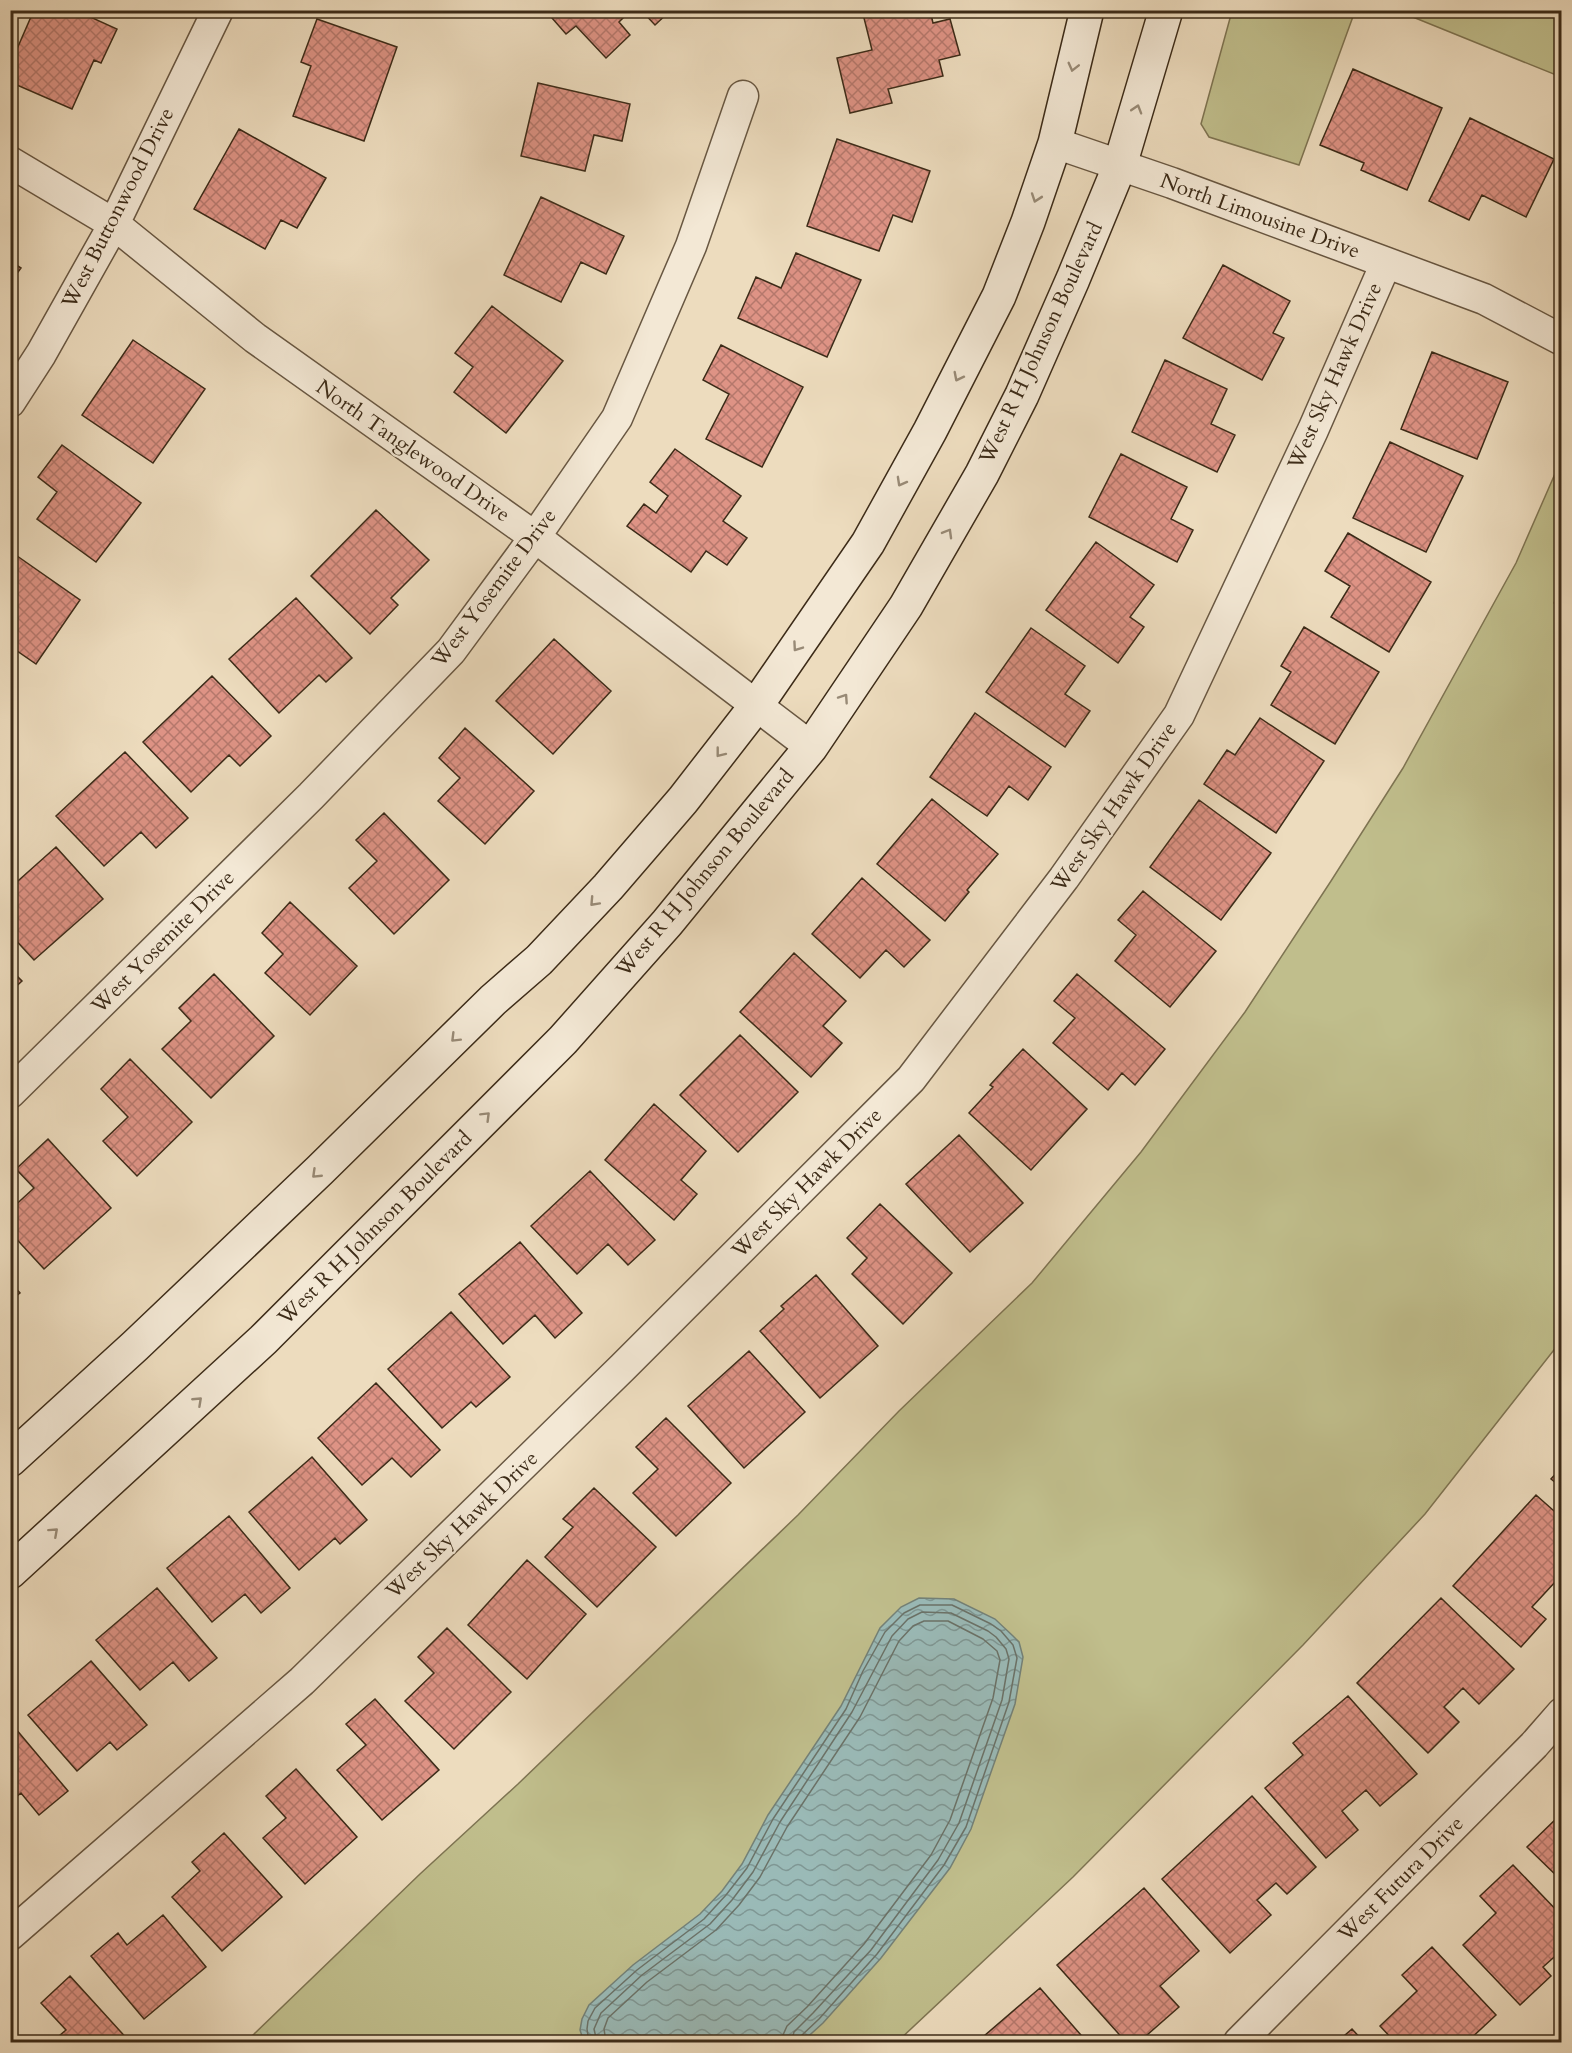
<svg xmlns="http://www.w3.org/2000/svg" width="1572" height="2053" viewBox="0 0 1572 2053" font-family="Cardo,serif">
	<defs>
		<pattern id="water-waves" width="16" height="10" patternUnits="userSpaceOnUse" patternTransform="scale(1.5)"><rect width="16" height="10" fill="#9abab7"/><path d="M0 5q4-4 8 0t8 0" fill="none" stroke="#7f9794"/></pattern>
		<pattern id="building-cross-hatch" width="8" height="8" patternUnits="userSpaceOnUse" patternTransform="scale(1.5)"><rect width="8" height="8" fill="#de9385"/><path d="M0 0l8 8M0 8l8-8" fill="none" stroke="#b5786c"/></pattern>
	</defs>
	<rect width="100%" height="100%" fill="#eddcbe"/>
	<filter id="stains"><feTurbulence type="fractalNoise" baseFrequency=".00333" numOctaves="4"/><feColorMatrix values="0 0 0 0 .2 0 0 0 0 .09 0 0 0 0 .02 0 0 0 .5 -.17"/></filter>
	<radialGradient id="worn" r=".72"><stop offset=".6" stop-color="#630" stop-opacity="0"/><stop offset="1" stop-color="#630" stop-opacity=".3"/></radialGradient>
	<path fill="#c0be8c" stroke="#7e7452" stroke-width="1.5" d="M1232,11h123l-56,154 -90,-28 -8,-13z
		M1398,11h163v66z
		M1561,460v129l-7,14 8,4 -1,734 -136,173 -122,131 -230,232 -176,165h-640l-5,-6 168,-162 98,-90 280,-269 101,-104 133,-128 109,-131 104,-140 86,-131 72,-113 113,-205z"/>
	<path fill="url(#water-waves)" stroke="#748177" stroke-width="1.5" d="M919,1598l35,1 41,20 18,17 6,6 4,15 -8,47 -44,125 -21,39 -69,90 -58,65 -21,19h-218l-4,-12 2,-11 7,-14 44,-40 67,-51 22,-23 20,-27 26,-49 73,-109 39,-78 21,-21z"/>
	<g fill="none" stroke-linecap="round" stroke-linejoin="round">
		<path stroke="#6b7268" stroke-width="1.5" d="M589,2042l-2,-13 1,-8 7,-13 42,-38 67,-51 22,-24 21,-27 26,-49 73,-110 17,-38 22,-39 19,-19 16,-8h32l39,19 10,7 12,14 4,13 -8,44 -43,125 -22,38 -67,89 -58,65 -18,17 -2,6
			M597,2042l-3,-13 7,-16 41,-38 68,-51 22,-24 21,-28 27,-50 72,-110 40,-76 16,-17 14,-7 29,1 37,18 8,6 10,12 3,10 -7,41 -43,123 -21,37 -67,90 -58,63 -19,19 -3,10
			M606,2042l-2,-13 4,-11 39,-36 69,-52 23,-25 21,-28 27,-50 73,-110 39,-76 14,-15 11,-5h24l35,18 14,12 3,9 -7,38 -43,122 -19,35 -67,89 -57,63 -20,19 -4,9 -1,7"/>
	</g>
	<path fill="url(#building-cross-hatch)" stroke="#3c2b18" stroke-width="1.5" d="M34,10h41l42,19 -16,34 -7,-3 -22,49 -62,-27v-17z
		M545,10h86l-12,12 11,13 -24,23 -30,-32 -10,8z
		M641,10h30l-16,15z
		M862,10h68l3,13 17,-4 10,36 -21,5 4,16 -55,13 4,14 -42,10 -13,-55 35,-8z
		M317,19l80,28 -33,94 -71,-25 18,-50 -10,-4z
		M1353,69l89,39 -35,82 -46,-20 3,-7 -44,-18z
		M538,83l92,21 -8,37 -28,-6 -9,36 -64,-15z
		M1470,118l84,41 -28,58 -44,-22 -13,25 -40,-19z
		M239,129l87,49 -29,50 -16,-8 -16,29 -71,-40z
		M837,139l93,32 -18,51 -19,-7 -14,36 -72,-25z
		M541,197l83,39 -18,38 -25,-12 -20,40 -57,-27z
		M796,253l65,27 -34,77 -89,-39 18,-41 25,11z
		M10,261l11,7 -11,15z
		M1223,265l67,36 -17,32 11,5 -22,42 -79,-42z
		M492,306l71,55 -57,72 -52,-41 19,-25 -18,-14z
		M133,340l72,49 -52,74 -71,-48z
		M721,345l82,42 -41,80 -56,-28 23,-45 -26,-14z
		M1432,352l76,30 -31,77 -76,-30z
		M1165,360l62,29 -16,35 24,11 -18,37 -85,-40z
		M1390,442l73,34 -37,76 -73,-34z
		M62,445l79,58 -45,59 -59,-43 20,-27 -19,-15z
		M675,449l66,47 -18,25 24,17 -20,27 -21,-14 -15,21 -64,-46 17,-22 12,9 12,-17 -18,-14z
		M1121,454l66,33 -16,32 22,11 -16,32 -88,-45z
		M376,510l53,50 -38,38 7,7 -28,29 -59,-58z
		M1348,533l83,49 -42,70 -58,-35 19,-31 -25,-15z
		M1096,542l58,43 -24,32 14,10 -26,36 -72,-53z
		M10,551l70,49 -44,64 -26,-18z
		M296,598l56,60 -26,24 -7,-7 -40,38 -50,-54z
		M1304,627l75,45 -44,72 -64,-39 20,-33 -10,-6z
		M1031,628l54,38 -20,28 25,17 -25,36 -79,-55z
		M554,639l57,52 -58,63 -57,-53z
		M212,676l59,60 -31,30 -11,-11 -38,37 -48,-50z
		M975,713l76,54 -23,33 -19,-14 -22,30 -57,-39z
		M1260,718l64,43 -48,72 -72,-49 23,-34 8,5z
		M465,728l69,63 -49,53 -47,-43 22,-23 -21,-20z
		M125,752l63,66 -32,30 -15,-16 -37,34 -48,-50z
		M932,799l66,55 -31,36 2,2 -24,29 -68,-57z
		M1199,800l72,53 -50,67 -71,-53z
		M384,813l65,67 -55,54 -45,-46 28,-27 -21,-21z
		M56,847l47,52 -69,61 -24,-26v-46z
		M862,878l68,62 -26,27 -18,-17 -26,28 -48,-44z
		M1143,891l73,60 -46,56 -55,-46 21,-26 -18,-15z
		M290,902l67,64 -47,49 -45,-42 18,-19 -21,-21z
		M794,953l52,48 -23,25 19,17 -31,34 -71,-65z
		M10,969l12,12 -12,11z
		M214,974l60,62 -63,62 -49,-49 29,-28 -12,-13z
		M1077,974l88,75 -30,36 -13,-12 -14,17 -55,-47 22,-25 -21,-17z
		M740,1035l58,57 -60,60 -58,-57z
		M1023,1049l64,60 -56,61 -62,-57 24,-26 -3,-2z
		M130,1059l62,63 -55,54 -34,-35 25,-24 -27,-28z
		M654,1104l52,47 -25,29 16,14 -23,26 -69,-60z
		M959,1135l64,68 -53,49 -64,-68z
		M48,1139l63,69 -67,61 -34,-37v-22l24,-22 -18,-19z
		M590,1171l65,69 -27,25 -20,-21 -31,30 -46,-48z
		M880,1204l72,69 -49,51 -51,-50 15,-16 -20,-20z
		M520,1242l62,71 -27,25 -20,-23 -32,29 -44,-50z
		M816,1275l62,71 -58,52 -60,-67 24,-22 -3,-3z
		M10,1282l10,11 -10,8z
		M451,1312l59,65 -34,30 -5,-5 -29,26 -54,-59z
		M749,1351l56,61 -61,56 -56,-62z
		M376,1383l64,67 -29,27 -19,-19 -30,27 -44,-47z
		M666,1418l65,65 -55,53 -43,-43 25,-24 -22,-22z
		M312,1457l55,63 -27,24 -5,-6 -36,32 -50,-58z
		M1562,1467v21l-11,-9z
		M594,1488l62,59 -59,60 -52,-50 28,-30 -10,-8z
		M1536,1495l26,23v68l-6,-5 -24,26 14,12 -25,28 -68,-61z
		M229,1516l61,72 -29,25 -16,-19 -33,28 -45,-54z
		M527,1560l59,54 -59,65 -59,-54z
		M157,1588l60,70 -28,23 -16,-19 -33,28 -44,-50z
		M1441,1598l73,71 -35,35 -16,-16 -19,19 15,15 -31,31 -71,-70z
		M447,1628l64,64 -57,57 -49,-48 29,-28 -16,-16z
		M91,1661l56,64 -30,25 -7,-8 -33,29 -49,-56z
		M1348,1696l69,78 -37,32 -14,-16 -24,21 16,19 -32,28 -61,-70 38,-33 -10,-12z
		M375,1699l64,71 -57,50 -45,-50 29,-25 -20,-21z
		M10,1722l58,69 -29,24 -18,-22 -11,9z
		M296,1769l61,68 -52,47 -42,-46 23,-20 -20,-22z
		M1252,1796l64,71 -29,27 -11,-11 -19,17 14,15 -41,38 -68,-74z
		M1558,1817l4,3v61l-35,-34z
		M224,1833l58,64 -60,54 -50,-54 28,-26 -8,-9z
		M1513,1865l49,51v34l-19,17 8,9 -31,29 -57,-60 33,-32 -16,-17z
		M1144,1888l55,63 -39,35 19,21 -40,35h-13l-69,-77z
		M163,1915l43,52 -62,52 -53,-63 27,-23 9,12z
		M1432,1947l64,68 -29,27h-72l-15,-16 37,-35 -15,-16z
		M70,1976l60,66h-78l14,-12 -25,-27z
		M1040,1988l47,54h-110z
		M1352,2029l12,13h-27z"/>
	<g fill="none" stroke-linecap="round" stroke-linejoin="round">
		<defs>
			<path id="street" d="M1055,143l117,40 312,116 78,41
				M10,162l104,62 141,114 280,199 276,210
				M10,402l31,-48 73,-130 104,-214
				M10,1093l301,-297 140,-145 84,-114 82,-119 74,-172 52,-150
				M10,1935l292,-254 321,-314 288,-288 153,-201 115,-163 134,-285 73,-167
				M1239,2042l295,-297 28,-32"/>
			<path id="secondary" d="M10,1460l125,-114 185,-176 173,-170 46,-40 69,-73 75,-87 73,-94 112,-163 62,-112 69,-135 29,-74 27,-79 32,-133
				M10,1572l253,-232 300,-300 104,-117 144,-176 95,-141 76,-132 40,-79 51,-116 47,-114 46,-155"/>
		</defs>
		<use href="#street" stroke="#685742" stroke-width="33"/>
		<use href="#secondary" stroke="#3c2b18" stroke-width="36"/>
		<use href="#street" stroke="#f3e8d5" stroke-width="30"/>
		<use href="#secondary" stroke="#f3e8d5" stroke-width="33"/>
	</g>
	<defs><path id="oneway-chevron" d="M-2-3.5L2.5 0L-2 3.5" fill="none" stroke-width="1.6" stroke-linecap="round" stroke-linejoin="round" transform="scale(1.5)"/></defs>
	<g stroke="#988a76">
		<use href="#oneway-chevron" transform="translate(1073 67) rotate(104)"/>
		<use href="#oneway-chevron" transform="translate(1137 109) rotate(-73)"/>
		<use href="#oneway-chevron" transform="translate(1036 198) rotate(109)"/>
		<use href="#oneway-chevron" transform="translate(958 377) rotate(117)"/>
		<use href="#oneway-chevron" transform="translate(901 482) rotate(119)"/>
		<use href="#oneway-chevron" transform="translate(948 533) rotate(-60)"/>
		<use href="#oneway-chevron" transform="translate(797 647) rotate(125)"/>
		<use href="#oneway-chevron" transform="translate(844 698) rotate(-56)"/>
		<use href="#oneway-chevron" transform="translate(720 753) rotate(128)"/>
		<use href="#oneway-chevron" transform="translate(594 902) rotate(133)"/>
		<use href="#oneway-chevron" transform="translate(455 1038) rotate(135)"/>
		<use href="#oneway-chevron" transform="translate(486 1116) rotate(-45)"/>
		<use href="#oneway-chevron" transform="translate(316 1174) rotate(136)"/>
		<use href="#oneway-chevron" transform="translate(198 1401) rotate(-43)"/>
		<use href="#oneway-chevron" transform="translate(54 1532) rotate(-42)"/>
	</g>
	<g text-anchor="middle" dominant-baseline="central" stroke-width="4.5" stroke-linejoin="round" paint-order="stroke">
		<g font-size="21" fill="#3c2b18" stroke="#f3e8d5">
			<text transform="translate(118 208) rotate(-63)">West Buttonwood Drive</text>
			<text transform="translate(1260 216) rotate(20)">North Limousine Drive</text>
			<text transform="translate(1041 343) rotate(-65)">West R H Johnson Boulevard</text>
			<text transform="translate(1335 376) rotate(-66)">West Sky Hawk Drive</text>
			<text transform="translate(413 451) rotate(35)">North Tanglewood Drive</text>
			<text transform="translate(494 588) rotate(-53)">West Yosemite Drive</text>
			<text transform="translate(1114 807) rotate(-55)">West Sky Hawk Drive</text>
			<text transform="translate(705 873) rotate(-50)">West R H Johnson Boulevard</text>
			<text transform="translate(163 942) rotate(-45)">West Yosemite Drive</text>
			<text transform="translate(807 1183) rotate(-45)">West Sky Hawk Drive</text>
			<text transform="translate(375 1228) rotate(-45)">West R H Johnson Boulevard</text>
			<text transform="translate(462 1525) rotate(-44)">West Sky Hawk Drive</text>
			<text transform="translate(1401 1879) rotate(-45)">West Futura Drive</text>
		</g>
	</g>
	<rect width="1572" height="2053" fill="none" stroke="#eddcbe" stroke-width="36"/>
	<rect x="12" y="12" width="1548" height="2029" fill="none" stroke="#3c2b18" stroke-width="3"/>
	<rect x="18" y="18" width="1536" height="2017" fill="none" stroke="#3c2b18" stroke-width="1.5"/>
	<rect width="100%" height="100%" filter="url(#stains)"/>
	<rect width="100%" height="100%" fill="url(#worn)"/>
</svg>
